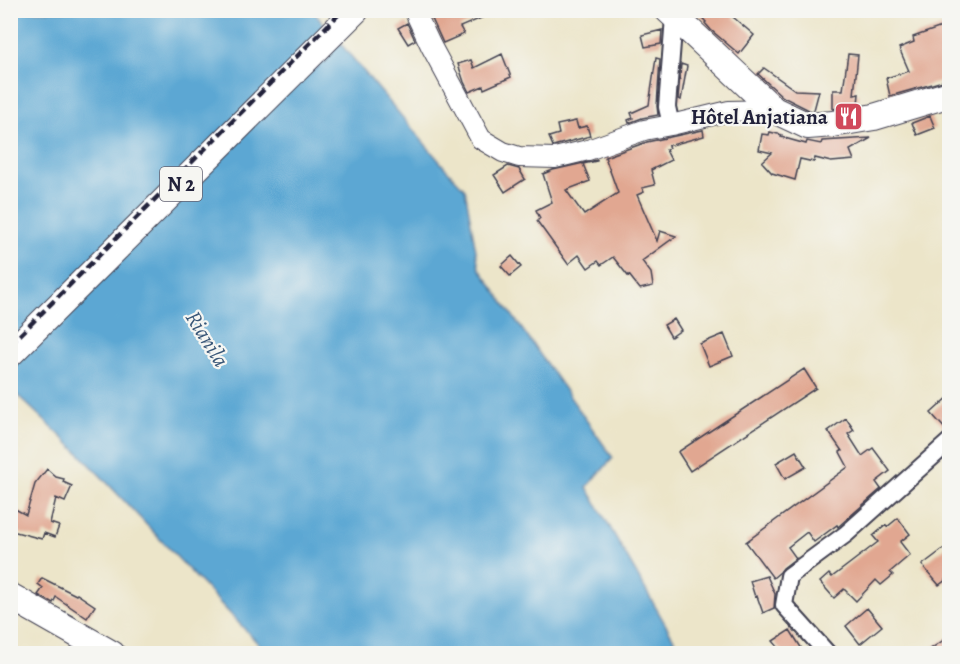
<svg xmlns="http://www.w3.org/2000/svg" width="960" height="664" viewBox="0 0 960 664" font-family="Alegreya,serif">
	<rect width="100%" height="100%" fill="#f6f6f2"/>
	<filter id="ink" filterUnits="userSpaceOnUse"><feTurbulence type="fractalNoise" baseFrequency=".0167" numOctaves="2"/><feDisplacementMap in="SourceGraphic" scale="12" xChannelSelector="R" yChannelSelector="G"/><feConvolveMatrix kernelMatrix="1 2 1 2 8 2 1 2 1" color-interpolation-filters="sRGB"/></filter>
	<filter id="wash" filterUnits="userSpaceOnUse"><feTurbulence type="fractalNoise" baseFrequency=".008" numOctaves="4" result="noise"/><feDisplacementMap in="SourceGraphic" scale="24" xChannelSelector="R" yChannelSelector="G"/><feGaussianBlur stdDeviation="1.35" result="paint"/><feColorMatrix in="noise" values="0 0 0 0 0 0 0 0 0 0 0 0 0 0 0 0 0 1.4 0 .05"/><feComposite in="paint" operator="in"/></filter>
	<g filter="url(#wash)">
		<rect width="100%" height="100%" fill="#ece5c9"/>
		<path fill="#5ba7d3" stroke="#3e6487" stroke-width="1.5" d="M10,11h303l133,158 19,20 14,79 134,190 -26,29 89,156v10h-409l-186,-198 -70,-66z"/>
		<g id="blocks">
			<path fill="#e1a791" d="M428,10h70v1l-38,16 4,7 -21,9z
				M695,10h46l-8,7 21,18 -15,19 -28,-24 -6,-7 1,-1z
				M407,23l8,17 -7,4 -10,-16z
				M950,24v55l-60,17 -4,-18 23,-7 -10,-23 15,-6 -1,-5z
				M662,30l-1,14 -16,3 -3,-12z
				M502,54l9,23 -27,12 -1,-3 -14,6 -5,-10 -6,-18 13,-4 3,8z
				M848,54l10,1 -4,40 5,-1 -1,10 -25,5v-19h10z
				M656,58l4,1 -3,47 1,9 -16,3 -13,5 -1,-3 5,-2 -2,-5 18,-8z
				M681,64l6,2 -6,34 -3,-1z
				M764,68l31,22 24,1 -5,19 -3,1 -28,-14 -25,-23z
				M930,116l5,12 -18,7 -5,-12z
				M576,121l2,7 9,-2 3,10 -37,10 -4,-9 10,-3 -2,-9z
				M703,130l1,6 -36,10 1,2 -3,2 5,10 -20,10 4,15 -13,3 2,4 -7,3 20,46 3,-10 16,5 -34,25 9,12 2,13 -13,3 -11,-14 -1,1 -15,-19 -12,8 -3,-4 -10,7 -9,-13 -11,9 -31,-43 3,-3 -4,-8 16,-8 -9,-28 10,-4 44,-10v1l-14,3 7,17 -24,9 18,25 34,-22 -13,-36 42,-15z
				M770,132l12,3 -1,2 25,7 1,-3 14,3 1,-3 49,-3 -21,12 4,10 -23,2 -16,-4 -1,4 -14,-3 -5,21 -23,-7 -10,-11 10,-9 -13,-3 3,-16 7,1z
				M508,166l11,3 6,10 -20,13 -11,-17z
				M512,256l9,11 -11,9 -9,-10z
				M674,319l7,11 -10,7 -7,-12z
				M724,334l9,22 -24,10 -9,-22z
				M804,369l12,19 -126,83 -12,-19z
				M950,396v35h-3l-16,-18z
				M846,418l8,12 -6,4 14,22 11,-8 17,23 -14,11 5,7 -42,37 -1,1 -1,-2 -23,17 -7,-10 -19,15 8,11 -13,10 -3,4 -7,6 -27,-36 102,-75 -8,-15 2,-1 -14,-20z
				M796,451l10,16 -21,12 -9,-16z
				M47,469l9,8 8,2 -1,3 9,4 -7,16 -9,-4 -6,25 9,3 -4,11 -11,-4 -2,6 -30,-8 1,-5h-2l4,-17 11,6 9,-31z
				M898,518l12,16 -10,8 10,13 -20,17 3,3 -12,10 -5,-5 -20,21 -12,-12 -10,9 -14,-16 9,-8 3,3 46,-35 -5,-6 13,-11 1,2z
				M950,544v33l-11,8 -17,-20z
				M767,576l8,18 -1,14 -11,5 -6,-17 -2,1 -5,-16z
				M42,578l34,17 1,-1 18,12 -8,12 -31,-21 -3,6 -15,-8 5,-7 -5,-4z
				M867,608l15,18 -22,18 -14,-18z
				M790,630l12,19 -5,5h-13l-11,-13z
				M950,636v18h-27z"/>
		</g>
	</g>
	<g filter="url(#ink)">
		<use href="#blocks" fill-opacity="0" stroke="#403f50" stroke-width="1.5"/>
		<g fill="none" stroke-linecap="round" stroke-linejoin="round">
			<defs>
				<path id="minor" d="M671,125l-4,-18 7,-90
					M828,654l-44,-49 5,-29 57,-42 104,-93"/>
				<path id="tertiary" d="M414,10l17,36 50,93 22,13 16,5 36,1 33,-8 56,-20 27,-5 58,-14 45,-1"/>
				<path id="primary" d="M668,10l106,100 34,16 25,-2 41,-7 76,-23
					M10,354l346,-344
					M10,596l102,58"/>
			</defs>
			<use href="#minor" stroke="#403f50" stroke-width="20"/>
			<use href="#tertiary" stroke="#403f50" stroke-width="22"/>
			<use href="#primary" stroke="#403f50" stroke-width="28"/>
			<use href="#minor" stroke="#fff" stroke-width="16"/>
			<use href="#tertiary" stroke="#fff" stroke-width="20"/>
			<use href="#primary" stroke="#fff" stroke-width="26"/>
			<path stroke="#22223b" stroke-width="4.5" stroke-dasharray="9 4.5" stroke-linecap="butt" d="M10,345l333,-335"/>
		</g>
	</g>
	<defs>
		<symbol id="restaurant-square" viewBox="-11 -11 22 22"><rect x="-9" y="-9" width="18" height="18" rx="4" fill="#d1495b" stroke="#f6f6f2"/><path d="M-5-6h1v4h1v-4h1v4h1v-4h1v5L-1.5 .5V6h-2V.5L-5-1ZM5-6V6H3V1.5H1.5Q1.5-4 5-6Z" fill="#fff"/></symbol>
	</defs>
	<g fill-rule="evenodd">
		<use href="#restaurant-square" x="832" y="100" width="33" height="33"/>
	</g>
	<g text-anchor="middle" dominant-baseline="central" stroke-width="4.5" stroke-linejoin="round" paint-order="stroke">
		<rect fill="#f6f6f2" stroke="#626272" stroke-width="1.5" x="160" y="167" width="42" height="34" rx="4.5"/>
		<g font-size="20" font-weight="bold" fill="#22223b">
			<text x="181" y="184">N 2</text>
		</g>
		<g font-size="21" font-weight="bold" fill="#22223b" stroke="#f6f6f2" text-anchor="end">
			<text x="828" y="117">Hôtel Anjatiana</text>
		</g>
		<g font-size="22" font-style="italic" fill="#395778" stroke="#f6f6f2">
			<text transform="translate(207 339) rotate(58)">Rianila</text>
		</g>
	</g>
	<rect width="960" height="664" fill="none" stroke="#f6f6f2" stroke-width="36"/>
</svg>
